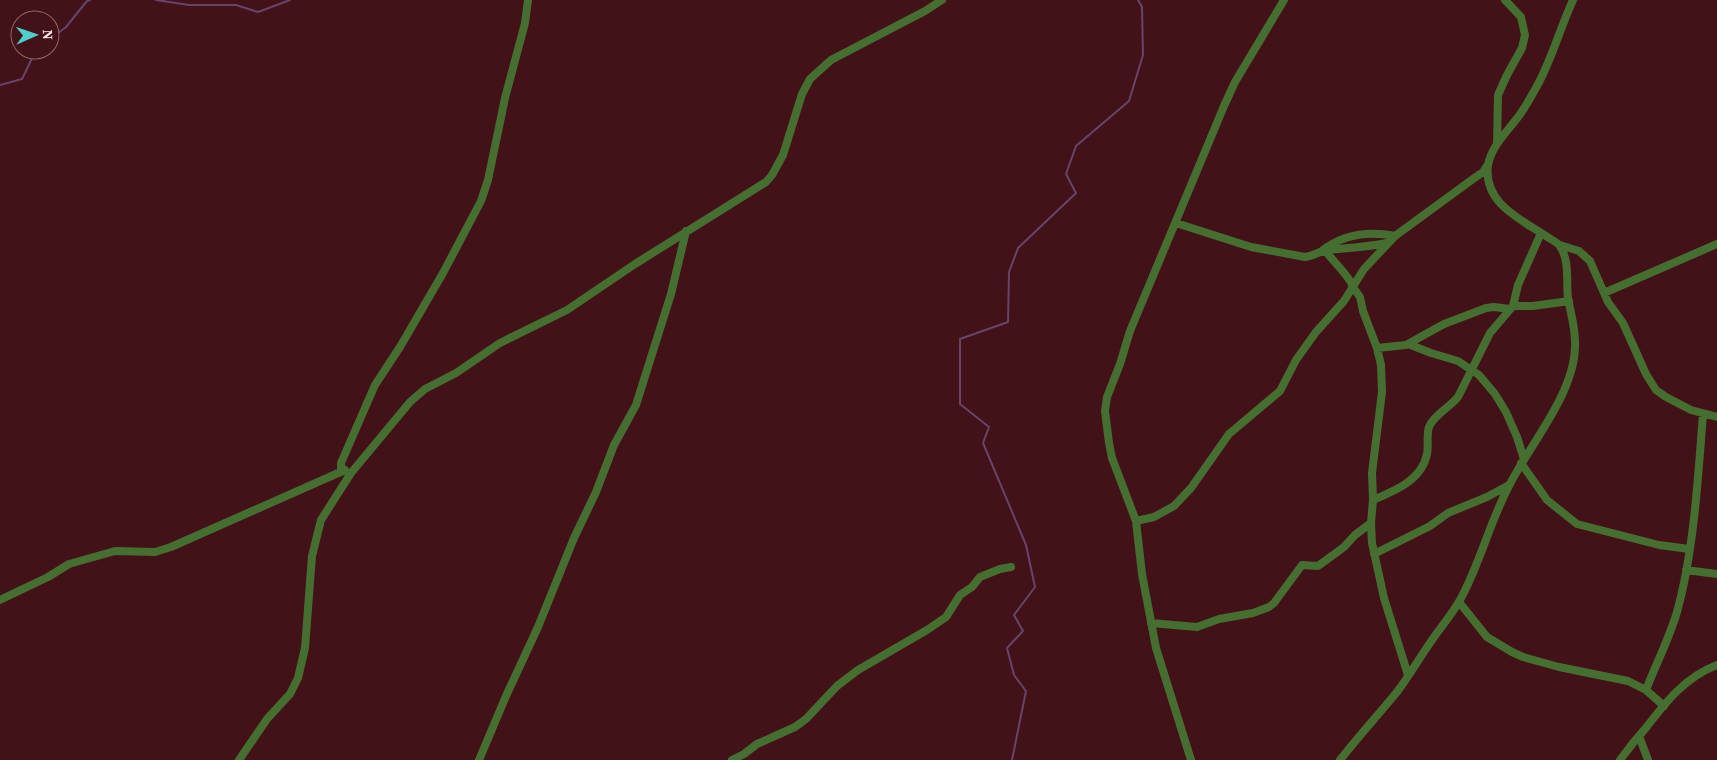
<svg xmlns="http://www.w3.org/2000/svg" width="1717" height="760" viewBox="0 0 1717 760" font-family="'Source Serif 4',serif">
	<rect width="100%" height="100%" fill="#431118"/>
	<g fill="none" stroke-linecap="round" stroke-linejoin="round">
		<path stroke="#664568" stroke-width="2" d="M156,0l33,5h47l22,7 32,-12
			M50,39l16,-12 21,-26 3,-1
			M0,85l22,-6 14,-29
			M1012,760l14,-69 -12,-16 -7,-27 16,-17 -9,-16 21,-28 -9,-42 -43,-102 6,-16 -29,-23v-65l48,-17 1,-50 9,-24 58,-55 -10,-19 10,-28 53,-45 14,-46 -1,-48 -4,-7"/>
		<path stroke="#456f30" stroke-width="8" d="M1497,144l1,-49 9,-20 15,-27 3,-13 -4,-18 -16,-17
			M1176,223l75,24 54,10c9,-1 14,-6 23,-7 19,-2 39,-3 59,-7
			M1560,245l19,6 11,10 18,41 15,21 23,51 10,16 10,7 25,13 26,7
			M1323,250c21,-16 46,-19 72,-14
			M1325,250c9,13 21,22 28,36
			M1352,286l8,11 3,14 14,37 4,17 1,27 -10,81 1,27 -2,23 1,20 12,55 24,77
			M1604,293l113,-49
			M1513,306h20l36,-5
			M1408,344l23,9 27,8 21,14 16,19 11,18 11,25 7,22
			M1377,348l29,-3 38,-21 42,-16 8,-1 16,2
			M1521,463l26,37 30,24 82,21 30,4
			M341,472v-9l34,-78 25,-38 43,-74 38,-72 7,-21 17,-82 20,-75 3,-23
			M1373,500c22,-9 49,-20 54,-46 2,-9 -1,-18 2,-27 4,-11 22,-21 29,-30l32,-64 23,-27 5,-21 23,-52
			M1136,521l18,-4 20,-11 17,-18 38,-54 51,-43 16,-31 20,-28 28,-31 20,-32 31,-33 78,-57 10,-7 5,-8
			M1374,554l56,-28 18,-13 39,-16 22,-12
			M1686,570l31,4
			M0,600l48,-23 21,-13 46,-13 40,1 16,-5 174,-77
			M1459,602l28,35 25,15 11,5 36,10 69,14 18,9 18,16
			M1151,623l46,4 22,-8 34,-6 16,-6 5,-4 28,-38 16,1 26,-19 11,-12 16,-12
			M1646,690c10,-26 23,-51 31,-78 17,-61 21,-135 26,-198
			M1639,736l9,24
			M239,760l28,-41 23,-25 8,-16 7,-30 7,-92 9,-36 30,-47 59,-71 15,-13 31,-16 44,-30 67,-33 68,-46 131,-82 6,-7 11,-20 19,-61 8,-15 21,-19 94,-49 17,-11
			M479,760l27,-64 32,-69 36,-89 22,-46 18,-47 22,-40 35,-111 15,-63
			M732,760l12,-6 13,-10 38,-17 11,-8 31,-33 21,-16 69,-40 19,-13 14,-22 12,-8 8,-10 20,-8 11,-2
			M1191,760l-35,-112 -14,-74 -6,-53 -24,-63 -3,-15 -4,-32 2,-14 13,-33 10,-33 94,-225 11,-24 49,-82
			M1340,760c18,-23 38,-45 57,-68 12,-16 23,-35 35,-52 9,-13 20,-26 28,-40 21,-38 30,-80 51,-118 21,-40 63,-89 64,-135 1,-17 -4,-32 -7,-49 -2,-16 2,-37 -8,-52 -3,-4 -10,-7 -14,-10 -26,-17 -63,-33 -58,-71 4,-21 22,-36 33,-52 6,-9 11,-18 16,-27 15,-27 23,-58 36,-86
			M1620,760c8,-11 16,-21 25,-31 20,-26 40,-52 72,-64"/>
	</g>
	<g transform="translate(35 35) rotate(88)"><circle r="24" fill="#431118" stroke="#8d666a"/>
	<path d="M0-4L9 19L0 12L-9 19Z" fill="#52cdce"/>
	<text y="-8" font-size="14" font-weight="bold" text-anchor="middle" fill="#fbe6e6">N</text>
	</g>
</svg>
